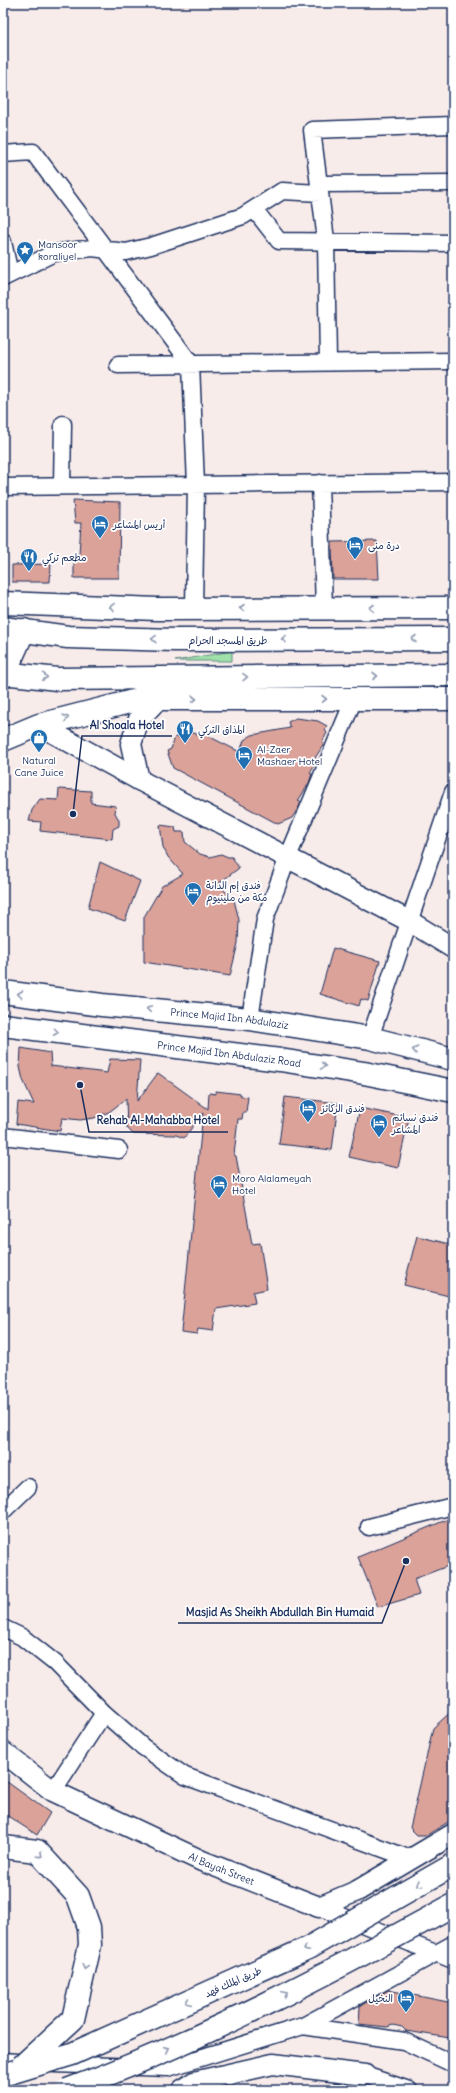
<svg xmlns="http://www.w3.org/2000/svg" width="456" height="2093" viewBox="0 0 456 2093" font-family="Delius,'Playpen Sans Arabic',sans-serif">
	<rect width="100%" height="100%" fill="#f8eceb"/>
	<filter id="ink" filterUnits="userSpaceOnUse"><feTurbulence type="fractalNoise" baseFrequency=".025" numOctaves="2"/><feDisplacementMap in="SourceGraphic" scale="8" xChannelSelector="R" yChannelSelector="G"/><feConvolveMatrix kernelMatrix="1 2 1 2 8 2 1 2 1" color-interpolation-filters="sRGB"/></filter>
	<g filter="url(#ink)">
		<path fill="#a0e1aa" stroke="#5e8884" d="M232,651v10h-57z"/>
		<path fill="#dba299" stroke="#1b2f5e" d="M73,500l47,2 -1,76h-45v-22l5,-1 2,-32h-6z
			M377,541l2,38h-46l-1,-37z
			M51,564l-1,18h-38v-17z
			M296,718l22,3 9,5 -2,4 2,3 -5,9 2,2 -9,14 2,2 -7,13 2,1 -3,9 -11,18 3,1 -2,5 -7,11 -14,6 -105,-56 -6,-17 4,-2 4,-12 5,1 5,-7 12,3 3,-2 40,20 4,-12 8,-5 38,-7 -2,-6z
			M59,789l32,2v12l25,3 -1,7 4,7v6l-6,3 -1,10 -72,-8 1,-9 -12,-1 3,-11 8,-11 18,1z
			M160,825l15,2 1,5h8l1,10 15,12 10,3 11,-3 7,3h4l7,11 -21,16 16,16 5,20 -1,23 -8,33 -86,-14v-45l18,-31 21,-12 -15,-17 -5,-10z
			M100,862l40,19 -15,40 -37,-13z
			M333,948l47,13 -12,40 -7,-2 -2,7 -39,-12z
			M21,1048l29,5 1,13 56,7 3,-14 30,1 -3,41 21,-28 50,36 1,-16 7,1v-3l25,3v2l7,1 -2,15h-3l-1,7h-4l-4,36 2,1 16,88 8,-1 7,46 -14,3 2,11 -39,6 -3,22 -15,-2 -1,5 -16,-2 22,-219 -19,25 -8,-3 -43,-1 -6,-6 -1,-29 -17,13 -15,6 -14,2 -18,-2 -2,13 -44,-7 2,-22 16,2 -11,-24 -3,-13z
			M285,1097l53,6 -6,47 -53,-6z
			M360,1108l49,10 -11,50 -49,-11z
			M417,1236l36,9v52l-49,-12z
			M453,1517v47l-39,15 5,16 -41,12 -20,-50z
			M453,1710v109l-26,16h-10l-7,-7 23,-100z
			M3,1779l47,34 -13,22 -34,-22z
			M388,1990l65,13v20l-3,15 -44,-7 -4,-4 -9,-2 -6,2 -28,-3 1,-18z"/>
		<g fill="none" stroke-linecap="round" stroke-linejoin="round">
			<defs>
				<path id="minor" d="M3,154l30,-2 158,212 5,121 -2,124
					M319,184l134,-1
					M254,209l25,32 174,2
					M3,242l7,32
					M3,278l51,-25 38,-5 34,4 25,-6 92,-30 39,-25 38,2
					M328,362l-2,-122 -14,-110 141,-5
					M118,365l335,-4
					M320,483l4,125
					M62,486l1,-62
					M3,487l450,-5
					M250,1019l15,-100 23,-62 66,-158
					M370,1038l83,-246
					M3,1136l116,14
					M3,1511l25,-24
					M369,1527l84,-21
					M3,1628l19,9 33,26 49,50 39,34 42,29 226,83
					M53,1791l51,-78
					M319,1907l134,53
					M303,2026l150,-82
					M3,2061l27,2
					M54,2064l114,4 135,-42 101,15 49,23
					M365,2075l44,15"/>
				<g id="tertiary">
					<path d="M39,725l100,55 270,141 44,27"/>
					<path d="M139,780l-8,-36 8,-25 19,-20"/>
					<path id="s1" d="M3,1752l50,39 149,70 117,46 38,-16 96,-57"/>
					<path d="M182,2090l12,-8 79,-18 92,11"/>
				</g>
				<g id="primary">
					<path d="M3,603l154,6 296,-1"/>
					<path d="M3,628l65,9 107,3 278,-1"/>
					<path d="M3,673l54,6 396,-4"/>
					<path d="M3,677l21,-47"/>
					<path d="M3,740l36,-15 102,-26h312"/>
					<path id="s2" d="M3,992l99,13 148,14 120,19 83,21"/>
					<path id="s3" d="M3,1025l277,35 84,13 89,18"/>
				</g>
			</defs>
			<use href="#minor" stroke="#1b2f5e" stroke-width="19"/>
			<use href="#tertiary" stroke="#1b2f5e" stroke-width="23"/>
			<use href="#primary" stroke="#1b2f5e" stroke-width="25"/>
			<use href="#minor" stroke="#fff" stroke-width="16"/>
			<use href="#tertiary" stroke="#fff" stroke-width="20"/>
			<use href="#primary" stroke="#fff" stroke-width="22"/>
			<defs>
				<path id="primary-bridge" d="M3,1847l34,4 41,45 11,31 1,18 -17,74 -51,47
					M3,2075l69,-21 236,-106 145,-83
					M67,2090c134,-49 261,-116 386,-185"/>
			</defs>
			<use href="#primary-bridge" stroke="#1b2f5e" stroke-width="25" stroke-linecap="butt"/>
			<use href="#primary-bridge" stroke="#fff" stroke-width="22"/>
		</g>
		<defs><path id="oneway-chevron" d="M-2-3.5L2.5 0L-2 3.5" fill="none" stroke-width="1.6" stroke-linecap="round" stroke-linejoin="round"/></defs>
		<g stroke="#8d97ae">
			<use href="#oneway-chevron" transform="translate(112 607) rotate(-178)"/>
			<use href="#oneway-chevron" transform="translate(242 608) rotate(180)"/>
			<use href="#oneway-chevron" transform="translate(372 608) rotate(180)"/>
			<use href="#oneway-chevron" transform="translate(154 639) rotate(-178)"/>
			<use href="#oneway-chevron" transform="translate(284 639) rotate(180)"/>
			<use href="#oneway-chevron" transform="translate(414 639) rotate(180)"/>
			<use href="#oneway-chevron" transform="translate(375 676)"/>
			<use href="#oneway-chevron" transform="translate(45 677) rotate(6)"/>
			<use href="#oneway-chevron" transform="translate(245 677) rotate(-1)"/>
			<use href="#oneway-chevron" transform="translate(194 699)"/>
			<use href="#oneway-chevron" transform="translate(324 699)"/>
			<use href="#oneway-chevron" transform="translate(66 718) rotate(-16)"/>
			<use href="#oneway-chevron" transform="translate(20 994) rotate(-173)"/>
			<use href="#oneway-chevron" transform="translate(149 1009) rotate(-174)"/>
			<use href="#oneway-chevron" transform="translate(56 1032) rotate(7)"/>
			<use href="#oneway-chevron" transform="translate(415 1050) rotate(-166)"/>
			<use href="#oneway-chevron" transform="translate(323 1066) rotate(9)"/>
			<use href="#oneway-chevron" transform="translate(40 1855) rotate(42)"/>
			<use href="#oneway-chevron" transform="translate(419 1884) rotate(150)"/>
			<use href="#oneway-chevron" transform="translate(306 1949) rotate(154)"/>
			<use href="#oneway-chevron" transform="translate(85 1967) rotate(103)"/>
			<use href="#oneway-chevron" transform="translate(285 1994) rotate(-25)"/>
			<use href="#oneway-chevron" transform="translate(188 2002) rotate(156)"/>
			<use href="#oneway-chevron" transform="translate(167 2049) rotate(-25)"/>
		</g>
	</g>
	<defs>
		<symbol id="sight-pin" viewBox="-11 -11 22 30"><path d="M0 17L-7.5 6A9.5 9.5 0 1 1 7.5 6Z" fill="#1f6fb2" stroke="#fff"/><path d="M0-6L1.8-2.2L6-1.7L2.9 1.2L3.7 5.4L0 3.3L-3.7 5.4L-2.9 1.2L-6-1.7L-1.8-2.2Z" fill="#fff"/></symbol>
		<symbol id="hotel-pin" viewBox="-11 -11 22 30"><path d="M0 17L-7.5 6A9.5 9.5 0 1 1 7.5 6Z" fill="#1f6fb2" stroke="#fff"/><path d="M-6-4.5h1.5V1H6V5H4.5V3h-9V5H-6ZM-4 0a1.8 1.8 0 1 1 3.6 0ZM.5 0V-2.5h3Q6-2.5 6 0Z" fill="#fff"/></symbol>
		<symbol id="restaurant-pin" viewBox="-11 -11 22 30"><path d="M0 17L-7.5 6A9.5 9.5 0 1 1 7.5 6Z" fill="#1f6fb2" stroke="#fff"/><path d="M-5-6h1v4h1v-4h1v4h1v-4h1v5L-1.5 .5V6h-2V.5L-5-1ZM5-6V6H3V1.5H1.5Q1.5-4 5-6Z" fill="#fff"/></symbol>
		<symbol id="shop-pin" viewBox="-11 -11 22 30"><path d="M0 17L-7.5 6A9.5 9.5 0 1 1 7.5 6Z" fill="#1f6fb2" stroke="#fff"/><path d="M-5-2.5h2.3a2.7 3.5 0 0 1 5.4 0H5L5.5 6h-11ZM-1.5-2.5h3a1.5 2.3 0 0 0-3 0Z" fill="#fff"/></symbol>
	</defs>
	<g fill-rule="evenodd">
		<use href="#sight-pin" x="15" y="240" width="20" height="27"/>
		<use href="#hotel-pin" x="90" y="514" width="20" height="27"/>
		<use href="#hotel-pin" x="345" y="535" width="20" height="27"/>
		<use href="#restaurant-pin" x="19" y="547" width="20" height="27"/>
		<use href="#restaurant-pin" x="175" y="719" width="20" height="27"/>
		<use href="#shop-pin" x="29" y="728" width="20" height="27"/>
		<use href="#hotel-pin" x="234" y="745" width="20" height="27"/>
		<use href="#hotel-pin" x="183" y="881" width="20" height="27"/>
		<use href="#hotel-pin" x="298" y="1098" width="20" height="27"/>
		<use href="#hotel-pin" x="369" y="1113" width="20" height="27"/>
		<use href="#hotel-pin" x="209" y="1174" width="20" height="27"/>
		<use href="#hotel-pin" x="396" y="1988" width="20" height="27"/>
	</g>
	<g text-anchor="middle" dominant-baseline="central" stroke-width="3.5" stroke-linejoin="round" paint-order="stroke">
		<g font-size="10" fill="#1b2f5e" stroke="#fff" text-anchor="start">
			<text x="38" y="244">Mansoor<tspan x="38" dy="12">koraliyel</tspan></text>
			<text x="113" y="524">أريس المشاعر</text>
			<text x="368" y="545">درة منى</text>
			<text x="42" y="557">مطعم تركي</text>
			<text x="198" y="729">المذاق التركي</text>
			<text x="257" y="749">Al-Zaer<tspan x="257" dy="12">Mashaer Hotel</tspan></text>
			<text x="39" y="760" text-anchor="middle">Natural<tspan x="39" dy="12">Cane Juice</tspan></text>
			<text x="206" y="885">فندق إم الدانة<tspan x="206" dy="12">مكة من ملينيوم</tspan></text>
			<text x="321" y="1108">فندق الركائز</text>
			<text x="392" y="1117">فندق نسائم<tspan x="392" dy="12">المشاعر</tspan></text>
			<text x="232" y="1178">Moro Alalameyah<tspan x="232" dy="12">Hotel</tspan></text>
			<text x="393" y="1998" text-anchor="end">النخيل</text>
		</g>
		<g font-size="10" fill="#1b2f5e" stroke="#fff">
			<text x="228" y="640">طريق المسجد الحرام</text>
			<text stroke="none"><textPath href="#s2" startOffset="228">Prince Majid Ibn Abdulaziz</textPath></text>
			<text stroke="none"><textPath href="#s3" startOffset="228">Prince Majid Ibn Abdulaziz Road</textPath></text>
			<text stroke="none"><textPath href="#s1" startOffset="249">Al Bayah Street</textPath></text>
			<text transform="translate(233 1982) rotate(-24)">طريق الملك فهد</text>
		</g>
	</g>
	<path fill="none" stroke="#1b2f5e" stroke-width="1.5" d="M73 814L82 736H172M80 1085L89 1132H228M406 1561L382 1623H178"/>
	<g fill="#1b2f5e" stroke="#fff" stroke-width="1.5">
		<circle cx="73" cy="814" r="4"/>
		<circle cx="80" cy="1085" r="4"/>
		<circle cx="406" cy="1561" r="4"/>
	</g>
	<g font-size="11" text-anchor="middle" font-weight="bold" fill="#1b2f5e" stroke="#fff" stroke-width="3.5" stroke-linejoin="round" paint-order="stroke">
		<text x="127" y="729">Al Shoala Hotel</text>
		<text x="158" y="1124">Rehab Al-Mahabba Hotel</text>
		<text x="280" y="1616">Masjid As Sheikh Abdullah Bin Humaid</text>
	</g>
	<rect width="456" height="2093" fill="none" stroke="#fff" stroke-width="16"/>
	<rect x="8" y="8" width="440" height="2077" fill="none" stroke="#1b2f5e" stroke-width="1.5" filter="url(#ink)"/>
</svg>
